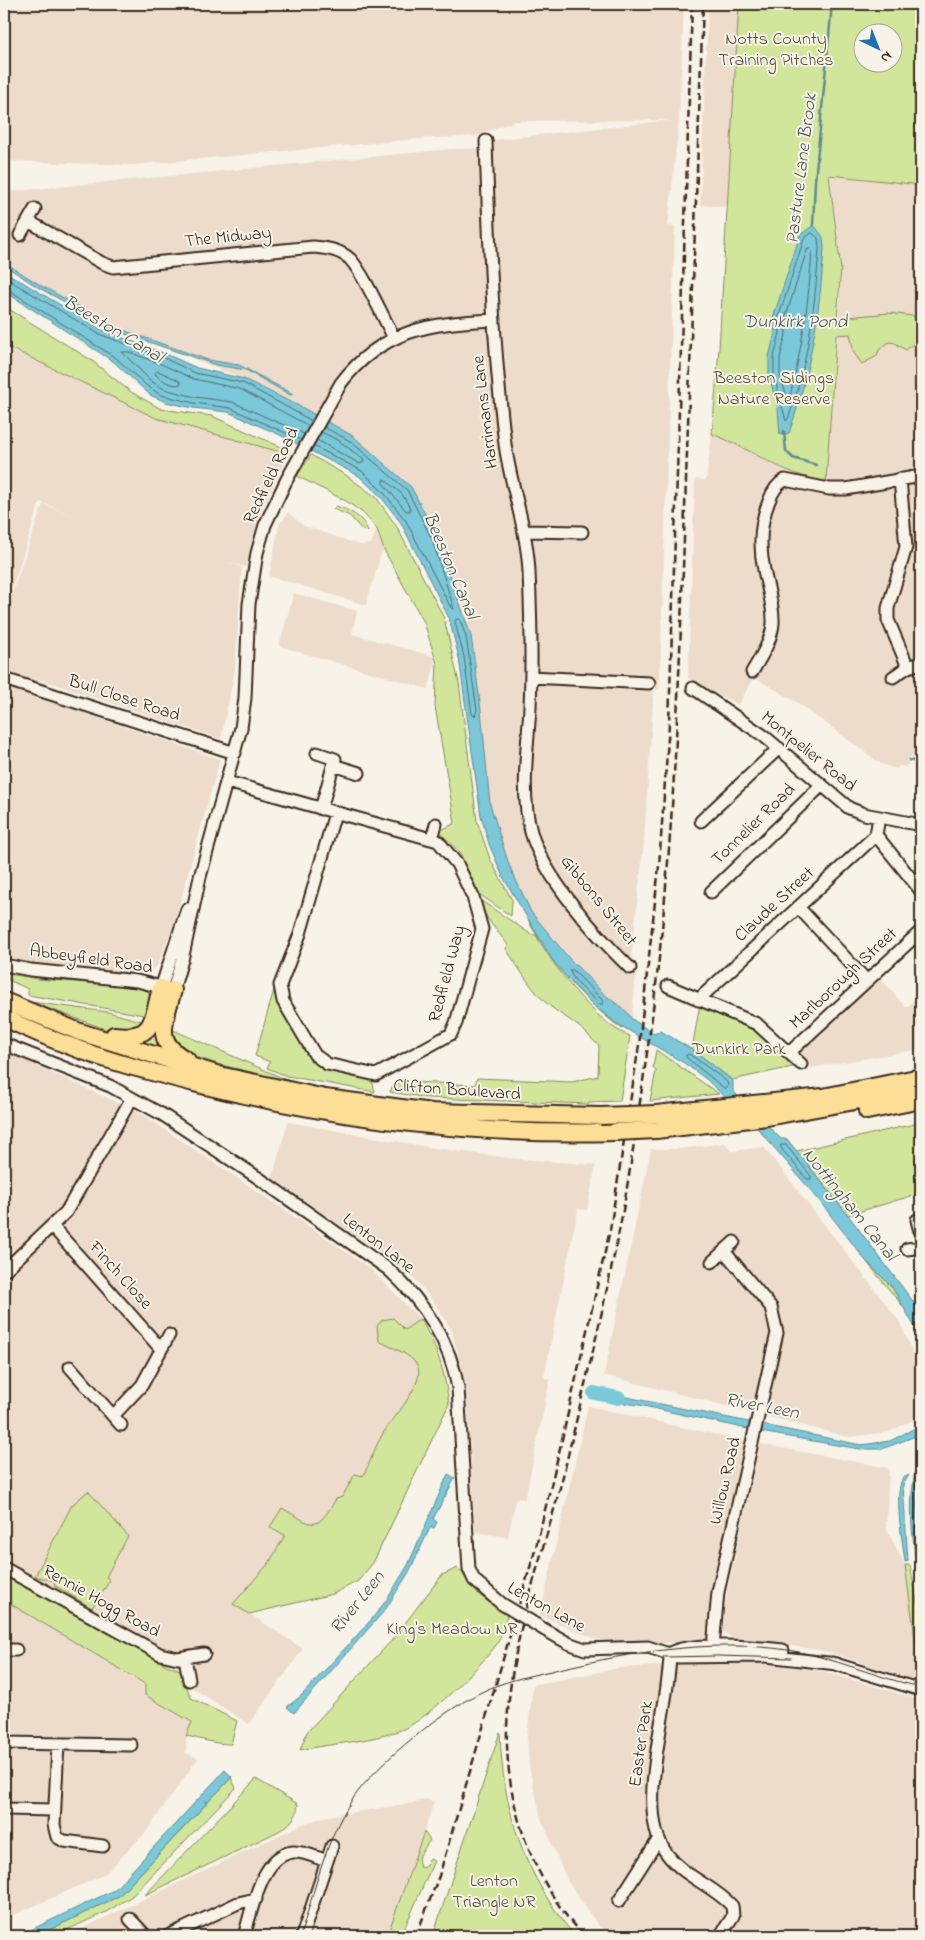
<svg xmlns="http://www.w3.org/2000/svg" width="925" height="1940" viewBox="0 0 925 1940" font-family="'Indie Flower',sans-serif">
	<rect width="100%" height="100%" fill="#f7f3e8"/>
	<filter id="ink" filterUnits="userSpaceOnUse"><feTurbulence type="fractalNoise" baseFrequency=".02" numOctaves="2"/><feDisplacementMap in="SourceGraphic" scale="10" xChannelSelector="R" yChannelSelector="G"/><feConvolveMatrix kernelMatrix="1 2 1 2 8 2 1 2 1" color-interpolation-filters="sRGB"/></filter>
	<g filter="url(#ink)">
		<path fill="#eddccc" d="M4,4h680l-5,116 -11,106h7l-15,449 -1,14h-5l-10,153 -13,117 6,6 -5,52 -37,-31 -64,-74 -22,-47 -19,-61 -9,-94 -10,-74 -34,-99 -26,-50 -29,-27 -39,-30 -87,-46 -136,-55 -80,-44 -36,-24v-69l448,-43 41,-1v-8l179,-20 -157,1 -39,15 -57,3 -287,26 -128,-4z
			M708,4h31l-12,203 -27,-2z
			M830,176l91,9v574l-11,-2 -3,10 -8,-1 -2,3 -16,-5 -83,-61 -44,-26 -16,28 -50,-27 7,-199 11,1 6,-46 15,5 55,30 16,6 28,6 16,-212z
			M4,345l152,73 132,36 -29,62 -13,51 -19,-5 15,5 -7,102 -14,70 -191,-63 55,23 -1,14 136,46 -44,158 -19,50 -13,8 -107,-11 -33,-6v-342l39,-112 32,12 -35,-14 -36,111z
			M287,512l17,14 56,19 11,-1 6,-15 7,21 -3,4 -15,51 -97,-29 11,-55h3z
			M294,593l63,18 -5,23 81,22 2,8 -7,25 -149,-43z
			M879,976l27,32 15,-14v55l-111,19 -15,-16z
			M4,1054l14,3 124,57 171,115 59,41 48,49 15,26 10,31 4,28 -76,159 -15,18 -25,13 -83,20 53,35 -54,75 -66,-42 -10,-16 -7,-1 -162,-89z
			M288,1122l146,26 75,10 87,7 -9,45 -9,-1 -34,168 6,3 -25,119 -9,-1 -8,39 -33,-5 -9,-145 -14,-56 -18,-29 -20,-24 -21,-17 -121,-83z
			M725,1143l7,8 32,-4 135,174 12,27 10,31v37l-32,16 -40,5 -245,-62 47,-226h29z
			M588,1406l156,35 -31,149 -4,44 -7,8 -83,2 -24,-5 -55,-24z
			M760,1444l129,24 -3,60 19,37 16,117 -93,-30 -28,-5 -63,-6 -15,-10 5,-39z
			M4,1600l141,85 1,10 46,27 -6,14v17l12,5 -52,74 -42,43 -100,44z
			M709,1663h52l61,8 99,29v236h-310l-14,-12 -30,-44 -26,-62 -12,-51 -2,-31 6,-51 86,-17z
			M425,1799l9,3 -47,134h-321l239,-113 23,-7 86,-13z"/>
		<path fill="#d1e69b" stroke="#86885c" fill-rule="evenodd" d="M739,4h182v181l-92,-10 12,94 -4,49 52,-5 32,4v31l-8,-4 -7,6 -11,-7 -6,-1 -10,8 -2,6 -15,8 -8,-11 -4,-19 -14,1 -10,146c-43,-5 -75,-33 -114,-47l7,-85zM862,32h30v30h-30z
			M4,306l87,54 40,32 30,17 51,7 78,35 -2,3 -132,-36 -152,-73z
			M311,455l36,21 29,21 21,30 47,91 15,65 18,138 13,38 22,41 -1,16 -32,-22 -19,-41 -12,-13 -12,-7 19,-10 -20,-117 2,-42 -13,-42 -40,-72 -7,-21 -14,-16 -17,-12 -49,-25z
			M336,506c12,3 29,12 32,26l-3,-3 -2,2 -13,-15 -17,-7z
			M480,900l52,35h4c17,31 61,90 94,101l-10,65 -31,1 -1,2 -160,-6 -38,-6 4,-9c27,-2 54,1 81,2l2,-7 95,4 26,-6 1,-31c-7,-4 -10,-10 -16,-15 -10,-9 -22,-15 -32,-23 -19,-15 -31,-38 -45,-58l2,-4c-12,-17 -23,-24 -28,-45z
			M528,918c25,43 52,82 95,109l-1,2c-33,-25 -60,-52 -81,-88 -5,-7 -11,-15 -13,-23z
			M4,973l34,6 103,8 7,4 3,11 -7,13 -116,-20v-6l-24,-11z
			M274,990l39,72 11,6 48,12 3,12 -88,-16 -20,-8 3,-6 -15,-6z
			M31,1002l77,10 37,10 -4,5 -22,7z
			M700,1004l57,25 40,37 -65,14 -40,-31z
			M155,1025l14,29 -34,-11z
			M171,1029l123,54 -73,-18 -31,-10 -17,-11z
			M656,1050l63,44 -69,7 6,-30 -3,-4z
			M919,1123l2,9v61l-73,22 -51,-64z
			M866,1261l26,26 17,27z
			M393,1318l12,12 15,-11c17,26 25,54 29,85l-76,159 -15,18 -25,13 -84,20 -16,-10 36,-41 16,-28 -15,-8 12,-19c32,18 33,26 54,-9l6,-2 13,-23 8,2c8,-14 11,-28 19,-41 9,-15 45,-53 35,-70 -6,-11 -27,-18 -38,-24l-2,-15 5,-6z
			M88,1491l40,45 -22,41 4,3 -18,28 -37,-22 -1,-5 -19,-5 37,-71z
			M905,1565h5l11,57v60z
			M458,1568l21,27 28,20c-3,9 -5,21 -10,29 -16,22 -71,77 -96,86 -32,12 -67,13 -101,20l7,-18 85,-92 50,-65z
			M4,1576l162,89 14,5 11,28 46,23 -6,23c-18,0 -28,-5 -45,-8l6,-14 -47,-27v-11l-141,-84z
			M500,1732c2,78 25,145 75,204h-142z
			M231,1778l5,10 -104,108 -26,16 -52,24h-17l82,-40z
			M256,1779l42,25c0,14 -10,22 -21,28l-132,63z
			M424,1832l6,8 -12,18 2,10 5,-1 5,-8 4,2 -33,75h-14z"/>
		<path fill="#7ac8d9" stroke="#61898e" d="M814,225l9,12 1,11c-4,64 -14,125 -35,185l-9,2 -2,-26 -9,-33v-19l6,-24 -2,-15 27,-83z
			M4,262l36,23 80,44 88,31 31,5 54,29 -3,1 -44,-25 -30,-5 -97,-33 -80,-44 -35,-23z
			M4,271l98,59 64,24 31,14 47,11 59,29 50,28 58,51 26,50 34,99 10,74 9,94 19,61 22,47 38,46 35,36 22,17 6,8 22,15 7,-3 35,21 37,29v10l48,48h6l61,76 73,97v26l-29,-51 -26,-26 -52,-67 -55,-64 -53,-51 -22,-16 -68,-40 -22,-17 -26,-27 -15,-18 -50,-84 -14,-33 -8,-28 -22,-158 -10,-40 -48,-95 -20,-26 -22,-21 -81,-42 -50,-22 -35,-4 -27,-6 -16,-7 -36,-33 -110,-71z
			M602,1392l259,53 29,-4 27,-14 4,7 -39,15h-22l-94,-16 -127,-28 -39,-5z
			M921,1452v138c-8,-46 -17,-93 0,-138z
			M448,1474l7,4 -22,41 4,3 -3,6h-4l-21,44 -24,38 -91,103 -7,-6 15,-12 69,-75 17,-22 20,-33z
			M909,1475l-6,10 5,76 -3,1c-2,-19 -12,-69 -2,-84z
			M225,1770l7,7 -24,25 -3,-1 1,3 -87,92 -82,40h-19l96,-46z"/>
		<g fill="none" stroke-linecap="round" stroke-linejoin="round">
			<path stroke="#546969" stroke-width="1" d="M812,233l6,5 1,10c-4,58 -11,117 -31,171l-2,2 -12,-45v-19l6,-24 -2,-14 26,-80z
				M810,249l2,2c-3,49 -10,97 -22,145l-3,2 -7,-23v-17l6,-24 -1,-15 22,-69z
				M4,277l95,57 65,24 31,15 48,10 69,38
				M4,287l112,71 31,28 14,9 33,8 36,5 71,32
				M158,371l22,10 1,3c-9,3 -20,-4 -26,-10z
				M304,434l-72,-32 -37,-5 -31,-8 -13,-8 -29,-29h7l32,12 33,15 46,10 69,37
				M317,440l43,24 4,-2 -1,-3 -25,-19 -17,-8
				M314,446l48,25 23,23 21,27 45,87 3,1 -22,-70 -25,-49 -57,-49 -26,-14
				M384,479l18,15 8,14v3h-4l-23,-28z
				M457,619l3,1 6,17 11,73 -2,6 -3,-2 -8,-57 -9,-35z
				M570,970h3l30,31v3h-3c-7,-6 -31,-26 -30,-34z
				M689,1054l36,26 3,4 -1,4h-3l-37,-30 -1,-2z
				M781,1145h5l25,31v3h-4l-26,-31z
				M921,1466l-5,32 5,62"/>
			<path stroke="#61898e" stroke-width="2.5" d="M813,226l2,-45 17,-177
				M784,431l2,20 7,7 23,7
				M909,760l12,3"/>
			<path stroke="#7ac8d9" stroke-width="14" d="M594,1393l25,5"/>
			<defs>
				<path id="minor" d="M486,141c3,101 7,202 19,303 6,44 22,84 24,128 2,45 3,90 1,135 -2,40 -10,85 1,125 13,46 65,103 99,136
					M28,221l74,42 11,4 200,-20c14,1 27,3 37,12 13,13 34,60 44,79
					M20,235l15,-26
					M900,479l6,68 -18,61v12l20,47
					M525,531l57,1
					M752,672c9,-15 20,-32 21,-49 1,-18 -6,-36 -9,-53 -5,-23 -4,-47 5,-69 3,-8 8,-17 16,-21l44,9h17l75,-13
					M531,677l118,6
					M893,677l15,-10 13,-4
					M4,679l231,74
					M693,688l71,48 85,72 15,6 57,11
					M317,753l18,6 -14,50
					M333,765l26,8
					M227,782l211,59 19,23 16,33 9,32 -26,94 -5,11 -75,41 -49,-11 -12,-9 -32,-54 -3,-16 20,-51 35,-121
					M879,817l-3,18 45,56
					M701,821l78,-73
					M432,839l4,-15
					M711,892l111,-107
					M798,907l69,74
					M4,965l27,5 106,11 36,9 9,-30 18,-83 41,-149 4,-30 4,-94 8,-51 8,-28 21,-44 55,-98c41,-54 90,-60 153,-63
					M668,986l89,38 44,40
					M161,988l26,-79
					M698,1000l178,-165
					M4,1044l106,42 53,29 94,62 131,92c35,32 62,72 70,119l11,181 5,11 28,24
					M790,1052l131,-121
					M917,1220l4,15
					M52,1226l109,123
					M907,1249l14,-2
					M712,1262l22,-20
					M4,1271l62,-59 66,-114
					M70,1367l51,58
					M113,1416l29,-31 27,-50
					M4,1568l156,86 18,4 26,-4
					M545,1630l23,13 17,6 63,-2 30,10 88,-1 71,8
					M713,1647l5,-55 59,-259 -6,-26 -47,-56
					M4,1650h12
					M670,1653c0,55 -37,157 -3,201 18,24 46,31 65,52l1,10 -13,20
					M670,1653c22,-12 87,-6 113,-3
					M185,1658l4,22
					M832,1663l89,27
					M4,1743l127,2
					M58,1744l-4,81 3,12 7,4 39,5
					M4,1809l50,1
					M619,1901l39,-61
					M130,1919l16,17
					M168,1936l70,-33 18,-4
					M244,1936c8,-25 17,-81 49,-84 11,-1 24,6 34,9
					M302,1936l30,-90"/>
				<path id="highway" d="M173,990c-8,31 -21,52 14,70
					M4,1001l76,31 139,43 106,23 107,14 168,4
					M4,1018c22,10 44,20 66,28 40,16 82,26 124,37 137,35 279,53 421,49
					M114,1035c41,5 38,-14 47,-47
					M867,1111l54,-11
					M656,1114l167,-17 98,-20
					M656,1130l111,-13 154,-28"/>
			</defs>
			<use href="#minor" stroke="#3b2a1e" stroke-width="15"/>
			<use href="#highway" stroke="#3b2a1e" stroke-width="20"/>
			<use href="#minor" stroke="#f7f3e8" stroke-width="11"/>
			<use href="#highway" stroke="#fdde96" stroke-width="16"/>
			<path stroke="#3b2a1e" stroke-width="1" d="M663,1657l54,-1 74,2
				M300,1936c15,-45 25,-96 52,-136 25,-38 95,-93 136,-111 23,-10 47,-14 71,-20 74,-17 153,-30 229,-19 46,7 88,28 133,37"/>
			<path stroke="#3b2a1e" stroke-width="2.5" stroke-dasharray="8 4" stroke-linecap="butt" d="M416,1936l23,-60 53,-179 44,-150 24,-99 50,-218 29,-185 20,-179 10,-142 23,-720
				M583,1936c-51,-57 -78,-131 -76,-208 3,-90 37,-174 58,-260 16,-68 33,-135 47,-203 15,-67 24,-136 34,-205 27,-183 33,-367 39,-552 6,-168 12,-336 18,-504"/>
			<defs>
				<path id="minor-bridge" d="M502,1604l43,26"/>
				<path id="highway-bridge" d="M600,1116l56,-2
					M615,1132l41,-2"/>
			</defs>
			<use href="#minor-bridge" stroke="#3b2a1e" stroke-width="15" stroke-linecap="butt"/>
			<use href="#highway-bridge" stroke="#3b2a1e" stroke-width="20" stroke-linecap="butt"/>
			<use href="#minor-bridge" stroke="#f7f3e8" stroke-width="11"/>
			<use href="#highway-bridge" stroke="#fdde96" stroke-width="16"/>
		</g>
	</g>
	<g text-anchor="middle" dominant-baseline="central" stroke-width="4" stroke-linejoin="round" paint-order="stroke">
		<g font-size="18" fill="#595037" stroke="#f7f3e8">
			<text x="776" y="40">Notts County<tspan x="776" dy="21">Training Pitches</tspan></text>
			<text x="774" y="379">Beeston Sidings<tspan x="774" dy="21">Nature Reserve</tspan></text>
			<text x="739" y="1050">Dunkirk Park</text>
			<text x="452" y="1630">King's Meadow NR</text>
			<text x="494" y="1882">Lenton<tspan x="494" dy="21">Triangle NR</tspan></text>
		</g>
		<g font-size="18" fill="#3b2a1e" stroke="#f7f3e8">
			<text transform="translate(228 238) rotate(-6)">The Midway</text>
			<text transform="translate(486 412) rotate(-97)">Harrimans Lane</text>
			<text transform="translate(272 476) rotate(-64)">Redfield Road</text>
			<text transform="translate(124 699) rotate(18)">Bull Close Road</text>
			<text transform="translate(808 752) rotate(39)">Montpelier Road</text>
			<text transform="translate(754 825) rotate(-44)">Tonnelier Road</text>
			<text transform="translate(598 901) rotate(51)">Gibbons Street</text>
			<text transform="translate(775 905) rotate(-43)">Claude Street</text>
			<text transform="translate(91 960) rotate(8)">Abbeyfield Road</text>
			<text transform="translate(448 974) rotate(-75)">Redfield Way</text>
			<text transform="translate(844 979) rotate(-43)">Marlborough Street</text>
			<text transform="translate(457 1091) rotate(4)">Clifton Boulevard</text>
			<text transform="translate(378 1244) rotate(38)">Lenton Lane</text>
			<text transform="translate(120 1276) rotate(48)">Finch Close</text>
			<text transform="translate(726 1481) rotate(-77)">Willow Road</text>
			<text transform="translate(101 1602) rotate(29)">Rennie Hogg Road</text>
			<text transform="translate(546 1608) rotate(29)">Lenton Lane</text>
			<text transform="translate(642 1744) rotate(-82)">Easter Park</text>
		</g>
		<g font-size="19" font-style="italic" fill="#4e5956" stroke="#f7f3e8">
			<text transform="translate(802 169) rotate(-83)">Pasture Lane Brook</text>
			<text x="795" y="322">Dunkirk Pond</text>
			<text transform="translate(113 330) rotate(31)">Beeston Canal</text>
			<text transform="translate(450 566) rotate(67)">Beeston Canal</text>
			<text transform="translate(849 1205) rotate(51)">Nottingham Canal</text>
			<text transform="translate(762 1407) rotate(11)">River Leen</text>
			<text transform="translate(358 1603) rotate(-51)">River Leen</text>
		</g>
	</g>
	<rect width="925" height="1940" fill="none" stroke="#f7f3e8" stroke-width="20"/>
	<rect x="10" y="10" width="905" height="1920" fill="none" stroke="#3b2a1e" stroke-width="2" filter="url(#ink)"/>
	<g transform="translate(878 48) rotate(137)"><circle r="24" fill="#f7f3e8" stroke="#aca397"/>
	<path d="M0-4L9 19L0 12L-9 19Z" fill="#1f6fb2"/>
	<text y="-8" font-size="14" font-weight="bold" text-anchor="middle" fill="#3b2a1e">N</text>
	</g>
</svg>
